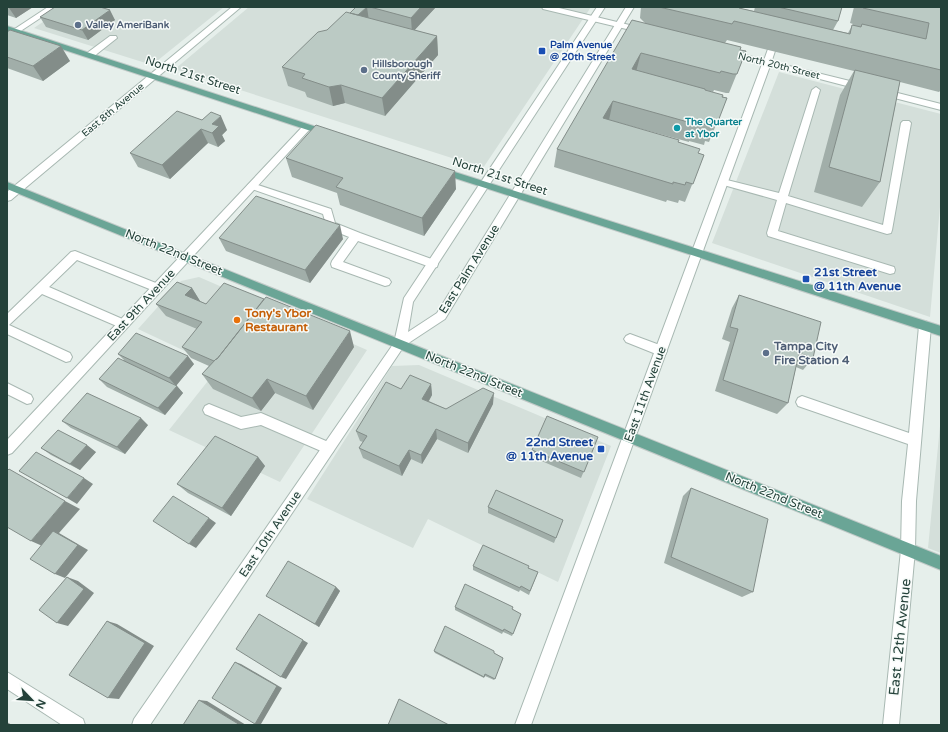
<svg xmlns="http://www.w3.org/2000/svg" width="948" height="732" viewBox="0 0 948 732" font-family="'Varela Round',sans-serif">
	<rect width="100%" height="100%" fill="#e6efeb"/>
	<path fill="#d4dfda" d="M65,7h159l-72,58 -118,-37z
		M249,7h342l-108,161 -308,-99z
		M779,72l162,42v82l-11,121 -218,-74z
		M199,277l168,73 -87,132 -111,-52 50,-63 -81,-38 43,-48z
		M419,365l192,81 -53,136 -130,-63 -15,29 -106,-49 85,-133z
		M941,416v137l-13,-5z"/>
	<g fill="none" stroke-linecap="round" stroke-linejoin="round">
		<defs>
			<path id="service" d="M110,36h6l1,2 -24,19h-6l-1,-2 1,-2z
				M768,49h6l1,2 -4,12 -4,3 -4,-3z
				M816,87l4,3 -32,106 95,29 18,-102 2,-2h6l2,2 -19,107 -1,3 -4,1 -101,-31 -8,28 116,36 1,3 -1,3 -4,1 -122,-38 -1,-3 10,-33 -57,-16 -2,-2 5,-3 56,14 33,-103z
				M252,183l79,26 4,14 25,10 77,28 1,3 -1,3 -4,1 -75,-27 -15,21 46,17 2,3 -2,3 -4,1 -53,-19 -1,-3 1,-3 17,-24 -22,-9 -4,-14 -74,-26 -2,-2 2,-2z
				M75,251l86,34 2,3 -2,3 -4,1 -80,-32 -28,27 78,34 2,3 -2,3 -4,2 -4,-2 -77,-33 -33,31 61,28 2,4 -2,4 -4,1 -59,-28v-20l64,-62z
				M925,321l4,2 2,3 -15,175 -1,49 -2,5 -5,2 -5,-2 -2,-5 1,-49 6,-57 -110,-38 -2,-4 2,-4 4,-2 107,37 10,-107 2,-3z
				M630,334l35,13 2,4 -2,4 -4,1 -35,-14 -2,-3 2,-3z
				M7,383l24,12 2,4 -2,4 -4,1 -20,-10z
				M209,404l32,13 20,-4 72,31 1,4 -1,4 -5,2 -67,-29 -20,4 -36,-15 -2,-4 2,-4z"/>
			<path id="minor" d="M232,7h9l-230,193 -4,1v-9z
				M542,7h13l91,22 1,2 -4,2 -100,-24z
				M726,51h3l133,33 4,3 -4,3 -92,-24 -239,659h-16l247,-661 -36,-9 -1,-2z
				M882,89l59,15v6l-62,-16 -1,-2 1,-2z
				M307,124l5,3 -2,2 -298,324 -5,2v-15l297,-315z
				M400,338l4,2 2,3 -2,3 -254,379h-18l2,-6 262,-379z
				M908,543l5,2 2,5 -16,175h-16l18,-175 2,-5z
				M7,672l76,47 2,6h-23l-55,-36z"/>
			<path id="tertiary" d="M48,7h9l-50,33v-6z
				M597,7h8l-192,295 -5,30 29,-19 189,-306h8l-189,312 -41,27 -4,2 -4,-2 -2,-3 10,-45z"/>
			<path id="primary" d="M7,26l325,106 2,2 -5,3 -3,-1 -319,-105z
				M439,167l502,159v10l-505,-164 -2,-2z
				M7,182l934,374v14l-934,-381z"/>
		</defs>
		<use href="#service" stroke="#a8b8b2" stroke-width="2"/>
		<use href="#minor" stroke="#a8b8b2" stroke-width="2"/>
		<use href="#tertiary" stroke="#a8b8b2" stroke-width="2"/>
		<use href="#primary" stroke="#c2cac8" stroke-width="2"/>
		<use href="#service" fill="#fff" fill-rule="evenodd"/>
		<use href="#minor" fill="#fff" fill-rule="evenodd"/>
		<use href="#tertiary" fill="#fff" fill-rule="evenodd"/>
		<use href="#primary" fill="#6aa596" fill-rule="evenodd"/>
	</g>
	<path fill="#a1aea9" d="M7,7h26l-17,11 -9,-3z
		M356,7h80l-22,23 23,6 1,19 -53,61 -40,-13 -12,3 -26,-9 -2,-5 -17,-6 -6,-19 68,-54z
		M641,7h99l-1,1 15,3 1,-4h87l-4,14 -5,9 15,3 5,-9 -3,-1 4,-16h87v83l-2,2 -39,-10 -20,100 -18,25 -48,-15 26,-97 14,-24 -127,-31 -2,3 15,7 6,1 -17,42h-3l-12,-3 -1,2 -8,-2 22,8 -18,44 -4,-1 -1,4 -15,-4v1l-80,-22 69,22 20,11 6,2 -19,47 -6,-2 -1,3 -11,-3 -1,2 -112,-35 3,-18 88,-126 -5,-5z
		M103,8l12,12 -27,20 -42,-13 -6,-10z
		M7,32l63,29 -27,20 -36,-13z
		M202,120l25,10 -5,5 3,6 -7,6 -10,-4 -38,36 -32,-12 -8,-14z
		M286,158l170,31 -32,47 -84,-31 -3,-12 -45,-16z
		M219,238l124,1 -33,44 -84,-32z
		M192,288l8,13 6,3 148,43 -41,63 -38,-17 -14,18 -48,-22 -11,-15 7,-8 -18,-8 -9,-11 15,-18 -31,-13 -10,-12z
		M739,295l74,63 -10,12 -7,-3 -8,36 -11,11 -62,-23 15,-49 -8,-3 10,-31z
		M118,354l76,10 -18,21 7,8 -18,22 -58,-28 -8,-8 25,-19z
		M431,384l1,11 -3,6 17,8 47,-5 -25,49 -31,-14 -15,25 -11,-5 -9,17 -39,-18 -4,-10 4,-6 -3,-1 -4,-10 45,-42z
		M62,421l86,4 -23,29 -54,-26z
		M598,437l-17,41 -51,-22 2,-6z
		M41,448l55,4 -16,18 -29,-15z
		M258,457l7,9 -34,50 -43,-23 -11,-9z
		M691,488l62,104 -11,5 -78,-34 19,-67z
		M488,507l75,13 -9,23 -66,-30z
		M473,566l55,2 10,4 -9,23 -9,-5 -1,2 -46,-22z
		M336,587l4,4 -21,36 -53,-31z
		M455,607l57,2 9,5 -9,22 -9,-4 -1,2 -47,-24z
		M434,651l60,2 9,5 -9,22 -9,-4 -1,2 -49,-25z"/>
	<path fill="#838d89" d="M11,7h22l-17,11 -7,-10z
		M367,7l2,14 -14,-3z
		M421,7h15l-24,26 -1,-15z
		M110,10l5,10 -27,20 -6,-10z
		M437,36l1,19 -53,61 -3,-18z
		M61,46l9,15 -27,20 -10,-15z
		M641,53l-5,19 -4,-3z
		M341,85l4,18 -12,3 -4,-19z
		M613,101l-4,19 -10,17 4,-19z
		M221,116l6,14 -5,5 3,6 -7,6 -6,-14v-9z
		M201,129l7,14 -38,36 -8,-14z
		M455,171l1,18 -32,47 -2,-18z
		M340,225l3,14 -33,44 -5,-13z
		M192,288l8,13 -6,7 -9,-13z
		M350,331l4,16 -41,63 -7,-14z
		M188,356l6,8 -18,22 -7,-8z
		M267,379l8,14 -14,18 -9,-13z
		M431,384l1,11 -8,14 -2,-10z
		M177,386l6,7 -18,22 -7,-7z
		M494,393l-1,11 -25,49v-10z
		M141,418l7,7 -23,29 -8,-7z
		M436,429l1,10 -15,25 -1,-9z
		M87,445l9,7 -16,18 -10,-6z
		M409,450l2,9 -9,17 -3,-10z
		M258,457l7,9 -34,50 -9,-8z
		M84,478l9,6 -16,20 -10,-6z
		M65,501l15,8 -21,24 29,17 -23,28 -10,-4 -8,-26 -16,-7z
		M209,518l7,5 -20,25 -7,-4z
		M67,577l11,4 16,12 -26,33 -11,-3z
		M336,587l4,4 -21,36 -4,-3z
		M259,614l49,29 -22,36 -5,-2z
		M107,621l10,3 37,22 -35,53 -11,-1z
		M235,662l6,2 41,24 -21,36h-6z
		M199,700l8,1 39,24h-6z
		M7,722l5,3h-5z"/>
	<path fill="#bbcac4" stroke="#838d89" d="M55,7h45l10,3 -28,20 -42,-13z
		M356,7h11l-9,8 -8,-2z
		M370,7h51l-10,11z
		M659,7h80v1l111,26 2,-9 9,2 1,-3 64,15 3,-16 -66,-15v-1h78v63l-207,-49 -2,3z
		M778,7h64l-4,14z
		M346,12l91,24 -55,62 -41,-13 -12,2 -27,-9 3,-4 -23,-7 36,-35 9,-2z
		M632,20l109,27 -1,3 6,1 -9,23h-4l-12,-3 -1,2 -79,-20 -9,16 73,20v1l18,5 -1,2 5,1 -10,26 -4,-2 -2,4 -15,-4 -1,2 -82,-23 -10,17 76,22 -1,2 22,7 -2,4 6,2 -11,29 -7,-2 -1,3 -12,-3v2l-116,-35z
		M10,30l51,16 -28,20 -26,-9v-25z
		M855,70l45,11 -20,101 -51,-15z
		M177,111l25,9 9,-8 10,4 -9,8 7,2 -7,7 -11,-4 -39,36 -32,-12z
		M316,125l139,46 -33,47 -86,-31 7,-9 -57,-20z
		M256,196l84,29 -35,45 -86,-32z
		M177,282l15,6 -7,7 21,9 18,-21 40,16 -47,60h-1l-2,2 -32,-14 20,-25 -46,-18z
		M739,295l82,27 -8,36 -14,-5 -11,50 -65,-23 15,-51 -8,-2z
		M266,297l84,34 -44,65 -39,-17 -15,19 -50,-24 14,-15h1z
		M136,333l52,23 -19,22 -51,-24z
		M118,358l59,28 -19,22 -59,-29z
		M410,375l21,9 -9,15 24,10 37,-21 11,5 -26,50 -32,-14 -15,26 -12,-5 -10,16 -40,-18 8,-12 -11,-5 30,-49 15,7z
		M87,393l54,25 -24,29 -55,-26z
		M547,416l51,21 -14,35 -52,-22z
		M58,430l29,15 -17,19 -29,-16z
		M215,436l43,21 -36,51 -45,-24z
		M36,452l48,26 -17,20 -48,-27z
		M9,469l56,32 -34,40 -24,-14v-56z
		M691,488l77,31 -15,73 -82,-35z
		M496,490l67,30 -7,18 -68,-31z
		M173,496l36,22 -20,26 -36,-23z
		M53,531l25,14 -23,29 -25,-15z
		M483,545l46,21 -1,2 10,4 -8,19 -9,-5 -1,2 -47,-22z
		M288,561l48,26 -21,37 -49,-28z
		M67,577l17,12 -27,34 -18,-13z
		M465,584l48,23 -1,2 9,5 -8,20 -9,-5 -1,2 -48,-24z
		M259,614l44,26 -22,37 -45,-28z
		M107,621l38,22 -37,55 -39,-23z
		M445,626l49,25v2l9,5 -8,21 -10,-5 -1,3 -50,-26z
		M235,662l42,24 -22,38 -43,-26z
		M399,699l50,26h-61z
		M199,700l41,25h-57z"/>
	<g fill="#5c6f8a" stroke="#f7fbf9" stroke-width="1.5">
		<circle cx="78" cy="25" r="4"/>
		<circle cx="364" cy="70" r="4"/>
		<circle cx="766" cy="353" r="4"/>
	</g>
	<g fill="#1a4fb4" stroke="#f7fbf9" stroke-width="1.5">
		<rect x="538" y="47" width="8" height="8" rx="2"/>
		<rect x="802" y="275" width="8" height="8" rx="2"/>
		<rect x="597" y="445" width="8" height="8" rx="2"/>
	</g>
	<circle fill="#0f9aa8" stroke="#f7fbf9" stroke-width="1.5" cx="677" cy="128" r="4"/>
	<circle fill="#e8710a" stroke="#f7fbf9" stroke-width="1.5" cx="237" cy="320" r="4"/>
	<g text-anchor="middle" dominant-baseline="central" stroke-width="3" stroke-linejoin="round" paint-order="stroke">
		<g font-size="10" font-weight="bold" fill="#4e5e75" stroke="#f7fbf9" text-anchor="start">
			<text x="86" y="25">Valley AmeriBank</text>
			<text x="372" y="64">Hillsborough<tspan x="372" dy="12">County Sheriff</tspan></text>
		</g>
		<g font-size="10" font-weight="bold" fill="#164399" stroke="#f7fbf9" text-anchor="start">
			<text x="550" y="45">Palm Avenue<tspan x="550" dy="12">@ 20th Street</tspan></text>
		</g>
		<g font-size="10" fill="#24423a" stroke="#f7fbf9">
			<text transform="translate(779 66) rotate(14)">North 20th Street</text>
			<text transform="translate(113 110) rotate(-40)">East 8th Avenue</text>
		</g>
		<g font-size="10" font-weight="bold" fill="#0d838f" stroke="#f7fbf9" text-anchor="start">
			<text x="685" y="122">The Quarter<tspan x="685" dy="12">at Ybor</tspan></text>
		</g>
		<g font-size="12" fill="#24423a" stroke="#f7fbf9">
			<text transform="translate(193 75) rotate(18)">North 21st Street</text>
			<text transform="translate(500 176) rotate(18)">North 21st Street</text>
			<text transform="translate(174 252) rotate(22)">North 22nd Street</text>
			<text transform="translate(469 269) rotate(-58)">East Palm Avenue</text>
			<text transform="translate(141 305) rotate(-47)">East 9th Avenue</text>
			<text transform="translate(474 374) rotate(22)">North 22nd Street</text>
			<text transform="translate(645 394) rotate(-70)">East 11th Avenue</text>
			<text transform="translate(774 495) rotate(22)">North 22nd Street</text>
			<text transform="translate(270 534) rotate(-56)">East 10th Avenue</text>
		</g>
		<g font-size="12" font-weight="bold" fill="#164399" stroke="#f7fbf9" text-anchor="start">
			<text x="814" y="272">21st Street<tspan x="814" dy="14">@ 11th Avenue</tspan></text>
			<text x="593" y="442" text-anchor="end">22nd Street<tspan x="593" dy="14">@ 11th Avenue</tspan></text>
		</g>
		<g font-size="12" font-weight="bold" fill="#c56008" stroke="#f7fbf9" text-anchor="start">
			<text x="245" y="313">Tony's Ybor<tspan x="245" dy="14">Restaurant</tspan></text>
		</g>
		<g font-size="12" font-weight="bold" fill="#4e5e75" stroke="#f7fbf9" text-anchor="start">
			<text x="774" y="346">Tampa City<tspan x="774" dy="14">Fire Station 4</tspan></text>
		</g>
		<g font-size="14" fill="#24423a" stroke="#f7fbf9">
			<text transform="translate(900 637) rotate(-84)">East 12th Avenue</text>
		</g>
	</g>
	<rect width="948" height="732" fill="none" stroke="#24423a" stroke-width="16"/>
	<g transform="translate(32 700) rotate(115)" stroke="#f7fbf9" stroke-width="3" paint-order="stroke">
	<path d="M0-3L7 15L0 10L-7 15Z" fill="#24423a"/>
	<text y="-6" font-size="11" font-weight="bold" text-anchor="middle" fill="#24423a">N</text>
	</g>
</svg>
